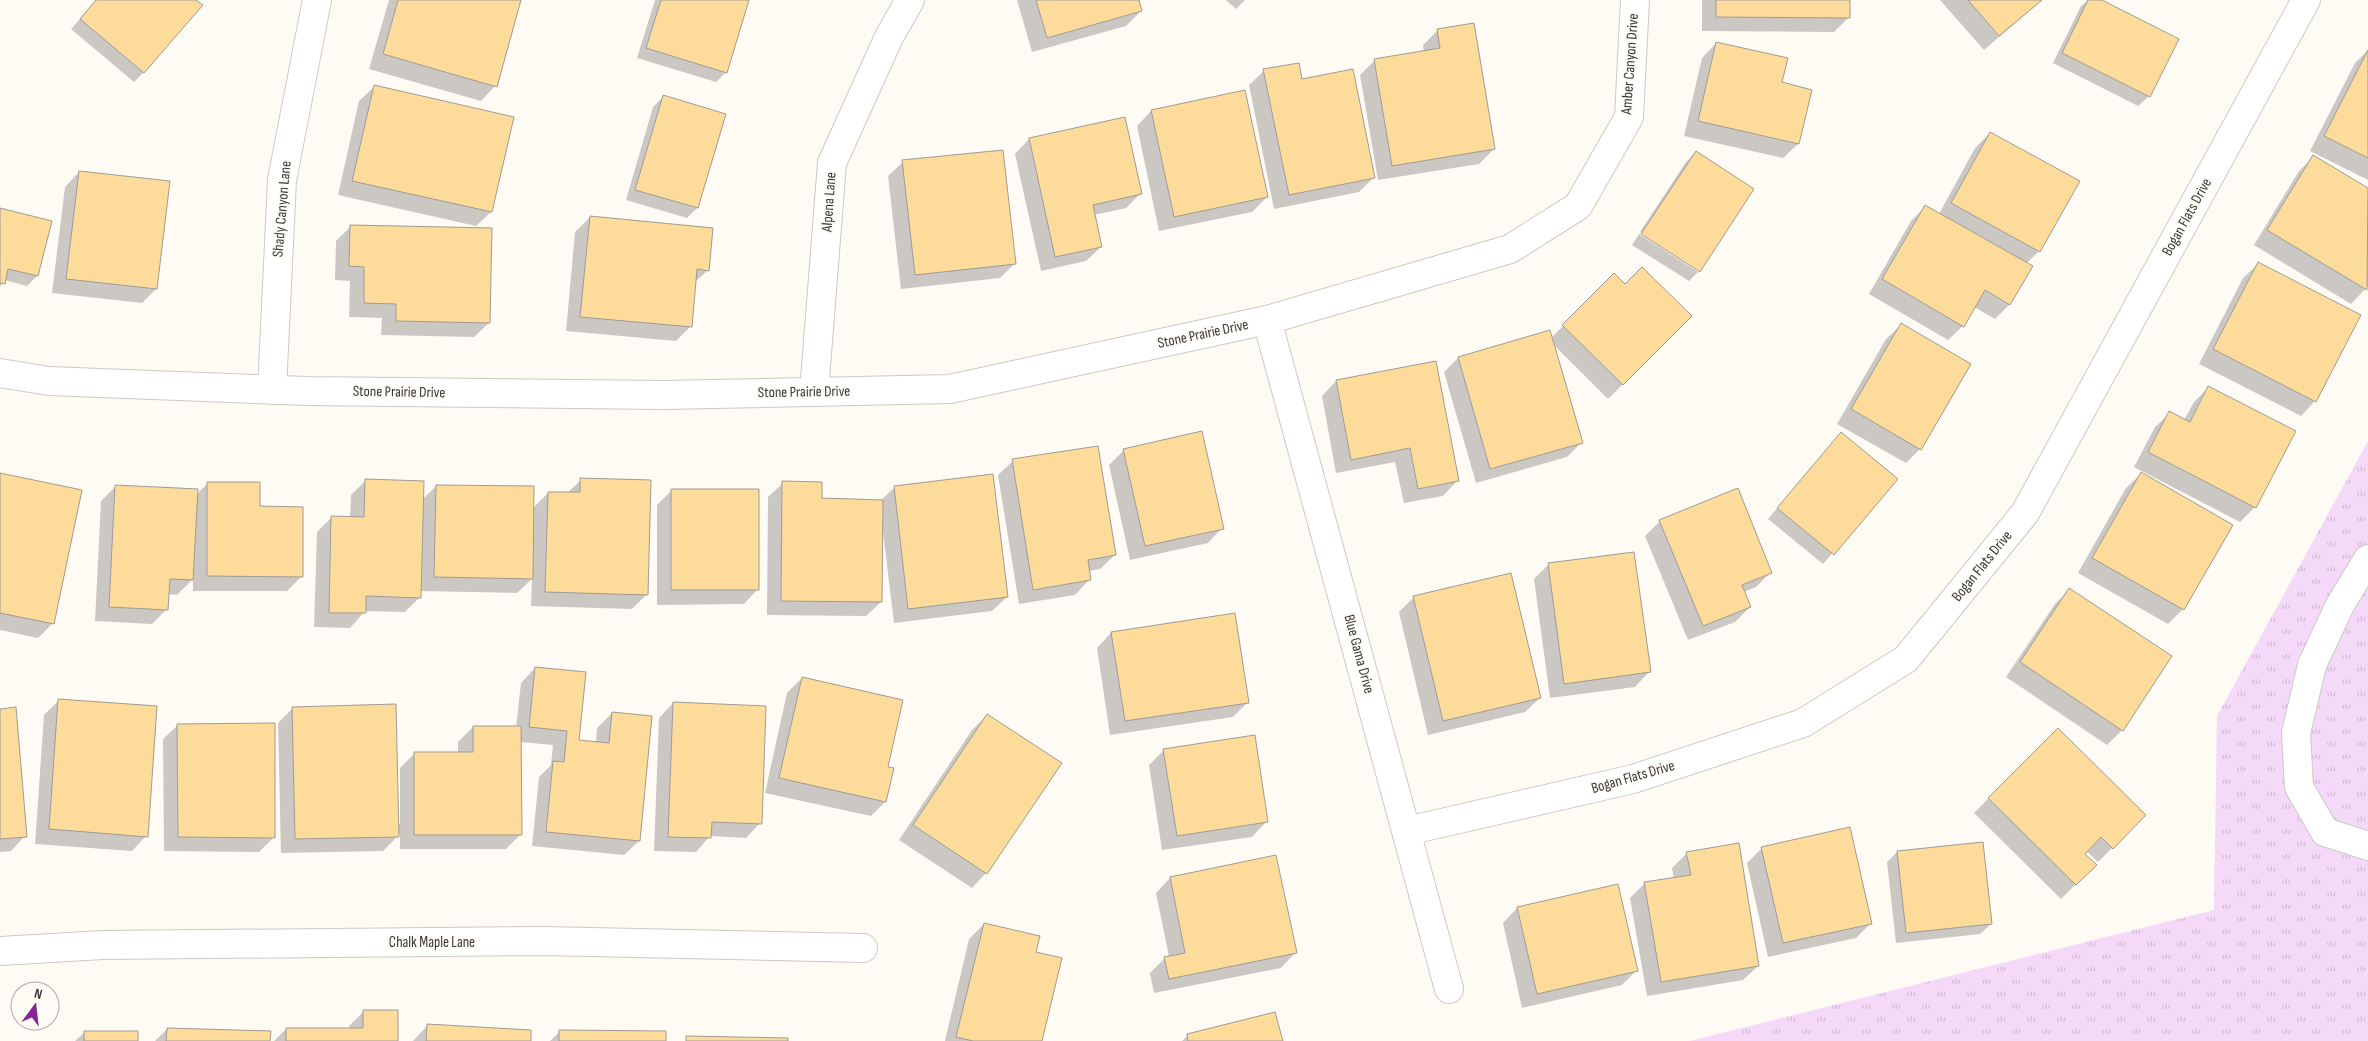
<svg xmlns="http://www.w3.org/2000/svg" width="2368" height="1041" viewBox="0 0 2368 1041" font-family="'Sofia Sans Condensed',sans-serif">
	<defs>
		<pattern id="grass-tufts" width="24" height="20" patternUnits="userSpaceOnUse" patternTransform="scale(1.25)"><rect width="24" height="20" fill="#f5d9f9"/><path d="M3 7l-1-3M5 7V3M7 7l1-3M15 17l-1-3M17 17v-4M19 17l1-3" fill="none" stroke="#d3bbd6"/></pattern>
	</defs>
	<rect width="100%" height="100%" fill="#fefbf5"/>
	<path fill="url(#grass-tufts)" d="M2368,441v600h-678l524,-131 3,-194z"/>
	<path fill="#0003" d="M96,0h99l-51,72 -10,10 -63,-53z
		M389,0h131l-25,86 -14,15 -112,-32z
		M655,0h93l-22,72 -10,10 -79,-24z
		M1017,0h120l4,11 -15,15 -94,26z
		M1226,0h19l-9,9z
		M1702,0h147v17l-15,15 -132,-1z
		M1940,0h102l-58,50z
		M2088,0h11l50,96 -11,10 -85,-43 28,-57z
		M1438,30l56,119 -15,15 -101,16 -18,-105 15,-15 49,-8 -1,-7z
		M1716,43l65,40 17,61 -15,14 -99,-22 18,-78z
		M2368,50v130l-58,-29 45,-88z
		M1264,71l110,106 -15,15 -85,17 -25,-124z
		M374,87l138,31 -21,94 -15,14 -138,-31 21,-94z
		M663,97l34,111 -10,10 -61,-18 27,-93z
		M1151,111l116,86 -15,15 -93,19 -22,-105z
		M1124,119l16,75 -14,14 -32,7 7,32 -15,14 -45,10 -26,-117 14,-15z
		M1990,133l49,118 -13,13 -16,40 -15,15 -21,-12 -11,19 -15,14 -79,-46 42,-73 14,-14 14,7 36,-66z
		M1696,152l57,37 -54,83v-2l-59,-38 46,-70z
		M2314,156l54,33v97l-17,18 -97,-59 45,-74z
		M903,162l112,101 -15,15 -99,11 -13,-113z
		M79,172l77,117 -14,14 -90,-10 13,-106z
		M0,209l37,67 -10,10 -23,-6 -4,7z
		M590,217l118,53 -14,13 -3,43 -15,15 -110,-10 9,-99z
		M350,227l139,96 -15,14 -93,-2 1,-17 -33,-1 1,-36 -15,-1 1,-39z
		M1639,234l59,38 -9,9 -57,-36z
		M2258,264l57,137 -14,15 -102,-52 44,-86z
		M1614,275l11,11 66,30 -83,83 -55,-55 28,99 -14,14 -91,26 -32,-111 14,-14 93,-20z
		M1901,325l19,124 -14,14 -69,-39 49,-85z
		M1336,381l121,100 -14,15 -39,7 -9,-41 -59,11 -14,-77z
		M2209,387l46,120 -15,15 -106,-55 21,-40 15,-14 14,7 10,-18z
		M1841,433l55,46 -73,85 -55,-45z
		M1124,450l98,78 -14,15 -78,17 -21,-95z
		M1013,461l102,94 -15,14 -12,2 1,9 -14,15 -56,9 -21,-129z
		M2141,474l42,135 -15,15 -90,-51 48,-85z
		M0,475l53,148 -15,15 -38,-8z
		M366,480l56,20 14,-14 97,22 15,-15h19l14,-13 66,114 -15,15 -101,-3 1,-27 -15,14 -97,-2 -1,7 -14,14 -40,-1 -15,17 -36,-1 3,-95 15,-15h18l1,-22z
		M783,483l38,17 59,1 15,-14 112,110 -15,14 -98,12 -11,-91h-1l-1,70 -15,14 -99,-1 1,-118z
		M207,484l51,24 44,68 -15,15h-94v-12l-16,16 -9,-1 -1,15 -15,15 -57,-3 6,-120 15,-15 80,9z
		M672,490l86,99 -14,15 -87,1v-100z
		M1660,521l111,51 -15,15 -12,5 6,15 -15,15 -47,18 -43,-104z
		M1548,565l101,107 -14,15 -85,11 -16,-119z
		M1510,575l30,123 -15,14 -97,23 -29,-123 14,-14z
		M2069,590l53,140 -15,15 -101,-68 49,-73z
		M1111,633l137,69 -15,15 -123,18 -13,-87z
		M535,668l42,73 19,2 1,-15 15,-15 27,128 -15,14 -92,-9 7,-69 12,-12 2,-20 -33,-3 1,92 -15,15h-106v-15l-17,17 -102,2 -3,-130 15,-15 105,116h2v-56l14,-14 44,-1v-11l15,-15h43l5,-44z
		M802,678l84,90 -1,34 -14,14 -106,-23 22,-100z
		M59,700l87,136 -14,15 -97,-7 9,-129z
		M673,703l87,120 -14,15 -36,-2 -14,16 -42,-1 5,-133z
		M0,710l25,126 -14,15 -11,1z
		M987,715l-1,158 -14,15 -73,-48 73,-110z
		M178,725l96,112 -15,15 -95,-1 -1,-112z
		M2058,729l87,86 -47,47 -12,-11 -3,3 12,11 -34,34 -87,-86z
		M1164,750l102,72 -14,15 -90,13 -13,-85z
		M1762,848l109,75 -15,15 -88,19 -21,-94z
		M1897,852l94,72 -11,10 -84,9 -9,-81z
		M1687,853l71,113 -15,14 -96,16 -17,-98 15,-15 29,-4 -2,-11z
		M1170,878l125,75 -14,15 -127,25 -4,-20 15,-15 4,-1 -13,-64z
		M1517,908l120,62 -15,15 -100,23 -19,-85z
		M984,924l51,29 6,88h-96l24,-102z
		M364,1011l33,30h-123l12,-12h63v-3z
		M428,1025l101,16h-116z
		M167,1029l102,12h-114z
		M560,1031l104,10h-114z
		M85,1032l52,9h-62z
		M1187,1036l95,5h-100z"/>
	<path fill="#fddc9b" stroke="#9e9b96" d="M96,0h100l7,5 -59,68 -64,-54z
		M398,0h123l-24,87 -114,-33z
		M661,0h88l-22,73 -81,-25z
		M1036,0h103l3,11 -95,27z
		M1716,0h134v18l-134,-1z
		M1968,0h74l-43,36z
		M2088,0h14l77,39 -29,58 -88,-44z
		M1474,23l21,126 -103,17 -18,-107 66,-11 -3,-19z
		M1716,42l72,16 -6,24 30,8 -13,54 -101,-23z
		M2368,50v108l-44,-22z
		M1299,63l3,16 51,-10 22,109 -86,17 -26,-126z
		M374,85l140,32 -22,95 -140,-31z
		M1245,90l23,107 -94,20 -23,-107z
		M663,95l63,19 -28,94 -63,-18z
		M1125,117l17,77 -49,11 9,42 -47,10 -26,-119z
		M1990,132l90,49 -40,71 -89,-49z
		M1003,150l13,114 -101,11 -13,-115z
		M1696,151l58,38 -54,83 -59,-38z
		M2313,155l55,33 -1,102 -100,-60z
		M79,171l91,10 -13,108 -91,-10z
		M1925,205l108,61 -23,39 -25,-15 -21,37 -82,-48z
		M0,208l52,13 -14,55 -30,-7 -3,15 -5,-1z
		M590,216l123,12 -4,43 -12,-2 -5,58 -112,-10z
		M350,225l142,3 -2,95 -94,-2v-17l-32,-1v-36l-15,-1z
		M2258,262l103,53 -45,87 -103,-53z
		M1642,267l50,49 -69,69 -61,-60 52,-52 11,11z
		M1901,323l70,41 -50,86 -70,-41z
		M1550,330l33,113 -93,26 -32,-112z
		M1436,361l23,120 -41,8 -8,-41 -59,12 -15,-80z
		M2208,386l88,45 -40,77 -108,-56 21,-41 21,11z
		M1202,431l22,98 -79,17 -22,-97z
		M1841,432l57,47 -64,76 -57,-47z
		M1098,446l18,109 -28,5 3,20 -58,10 -21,-131z
		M2141,472l92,53 -49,85 -92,-52z
		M0,473l82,17 -28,134 -54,-11z
		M993,474l15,123 -100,12 -14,-123z
		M580,478l71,2 -3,115 -103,-3 3,-100h32z
		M365,479l59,2 -3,117 -55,-2v17h-37l2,-97 33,1z
		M782,481l40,1v16l61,2 -1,102 -101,-1z
		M207,482h53v24l43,1v70l-96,-1z
		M115,485l83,4 -5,91 -23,-1 -2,31 -59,-3z
		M436,485l98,1 -1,93 -99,-2z
		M1738,488l34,85 -30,12 9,22 -48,19 -44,-106z
		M671,489h88v101h-88z
		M1634,552l17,120 -87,12 -16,-121z
		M1511,573l30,125 -98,23 -30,-125z
		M2069,588l103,68 -49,75 -103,-69z
		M1235,613l14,90 -124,18 -14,-89z
		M535,667l51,5 -7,68 30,3 3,-31 40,4 -12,125 -94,-9 7,-71 11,1 3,-31 -38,-4z
		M802,677l101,23 -15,67 6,1 -8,34 -107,-24z
		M58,699l99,7 -9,131 -99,-8z
		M673,702l93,4 -4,118 -50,-2 -1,16 -43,-1z
		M396,704l3,133 -104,2 -3,-132z
		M16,707l11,130 -27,2v-130z
		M987,714l75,49 -75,111 -74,-49z
		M275,723v115l-97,-1 -1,-113z
		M473,726h48l1,109h-108v-83h59z
		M2058,728l88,87 -33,34 -12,-12 -16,17 12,11 -21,20 -88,-87z
		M1255,735l13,87 -91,14 -14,-87z
		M1850,827l22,97 -89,19 -22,-96z
		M1983,842l9,82 -86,9 -9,-82z
		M1739,843l20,123 -98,16 -17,-100 47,-7 -5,-23z
		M1276,855l21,98 -128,26 -5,-22 21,-4 -15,-76z
		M1618,884l20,87 -101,23 -20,-87z
		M984,923l56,13 -4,16 26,6 -20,83h-69l-17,-4z
		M363,1010h35v31h-112v-13h77z
		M1275,1012l8,29h-95l-1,-7z
		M427,1024l104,6v11h-105z
		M167,1028l104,3 -1,10h-104z
		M559,1030l107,1v10h-107z
		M84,1031h54v10h-54z
		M686,1036l102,2v3h-102z"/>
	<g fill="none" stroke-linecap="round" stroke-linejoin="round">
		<defs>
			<path id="minor" d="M1267,320l182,669
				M0,373l49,8 259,10 356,4 286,-6 317,-69 243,-71 68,-43 51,-89 6,-117
				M272,390l10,-210 35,-180
				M814,392l18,-229 57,-126 21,-37
				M2368,559l-28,46 -28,60 -16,68 3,54 26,45 43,14
				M1407,831l226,-52 170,-56 103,-64 119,-146 281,-513
				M0,951l103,-6 441,-4 319,7"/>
		</defs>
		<use href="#minor" stroke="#cccac5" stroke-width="30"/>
		<use href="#minor" stroke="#fff" stroke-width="28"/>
	</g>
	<g text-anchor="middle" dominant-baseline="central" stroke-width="4" stroke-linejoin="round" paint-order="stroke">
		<g font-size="15" fill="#393836" stroke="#fefbf5">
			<text transform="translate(1630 64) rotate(-86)">Amber Canyon Drive</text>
			<text transform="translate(829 202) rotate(-86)">Alpena Lane</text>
			<text transform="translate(282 209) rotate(-85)">Shady Canyon Lane</text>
			<text transform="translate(2187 217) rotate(-61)">Bogan Flats Drive</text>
			<text transform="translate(1203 334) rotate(-12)">Stone Prairie Drive</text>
			<text transform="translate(399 392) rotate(1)">Stone Prairie Drive</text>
			<text transform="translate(804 392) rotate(-1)">Stone Prairie Drive</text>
			<text transform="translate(1982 566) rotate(-51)">Bogan Flats Drive</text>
			<text transform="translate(1359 654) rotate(75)">Blue Gama Drive</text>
			<text transform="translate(1633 777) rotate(-16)">Bogan Flats Drive</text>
			<text x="432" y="942">Chalk Maple Lane</text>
		</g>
	</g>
	<g transform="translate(35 1006) rotate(15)"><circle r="24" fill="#fefbf5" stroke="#afada9"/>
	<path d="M0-4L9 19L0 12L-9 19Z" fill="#842793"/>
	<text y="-8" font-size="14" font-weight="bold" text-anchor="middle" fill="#393836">N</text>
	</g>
</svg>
